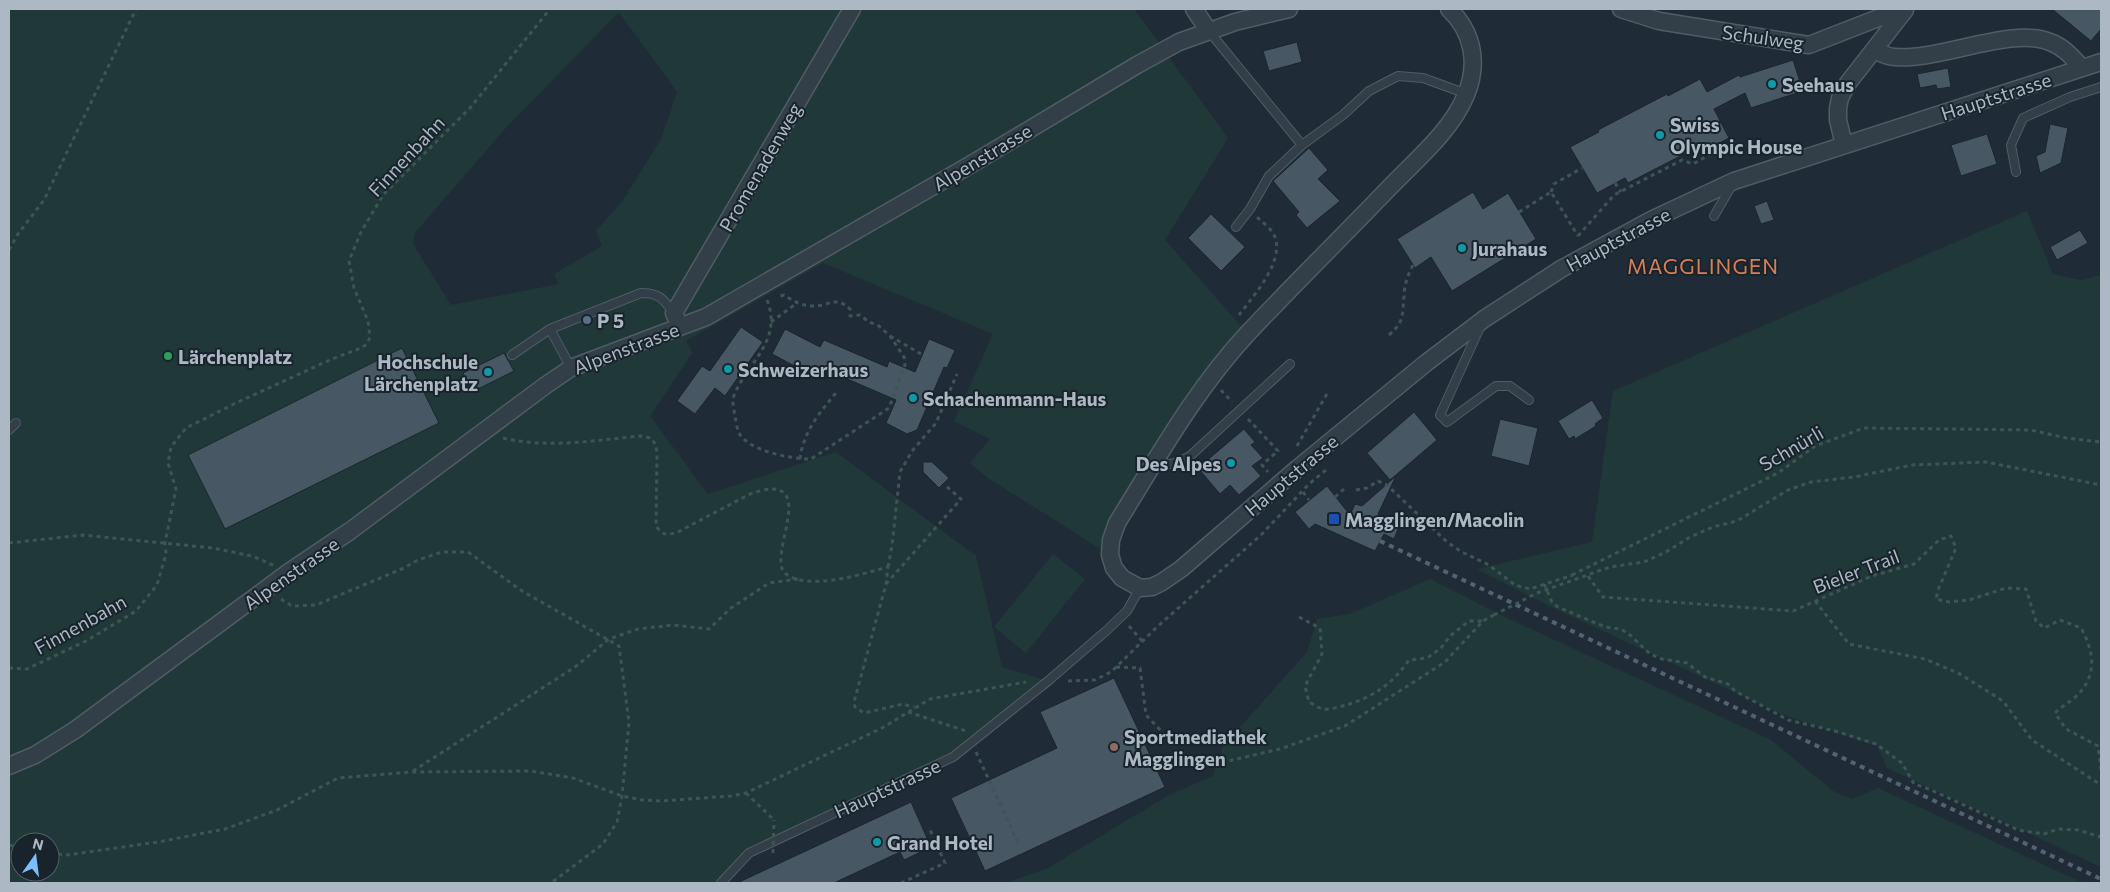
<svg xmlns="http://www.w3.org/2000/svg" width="2110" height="892" viewBox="0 0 2110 892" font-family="Commissioner,sans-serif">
	<rect width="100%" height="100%" fill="#1f2c37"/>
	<path fill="#213838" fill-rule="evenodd" d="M9,9h1125l94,129 -63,102 83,94 -93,128 -45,93 -122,-77 -18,-15 20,-24 -36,-18 39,-87 -170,-71 -137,78 6,12 -42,63 58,78 128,-42 140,104 26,111 46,14 -95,76 -204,96 -28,30h-712zM619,12l58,80 -16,47 -38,61 -27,31 6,15 -48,28 5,10 -108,21 -38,-61 1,-10 89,-103zM20,842h30v30h-30z
		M2027,211l26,63 28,6 20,-5v592l-214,-99 -10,-22 -96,-32 -236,-110 -68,-35 115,-27 21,-151z
		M1053,554l32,25 -59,74 -32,-26z
		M1430,579l75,38 266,123 62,51 19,8 26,-11 205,95h-1077l42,-15 121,-73 44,-19 10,-30 84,-94 10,-33 33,-5z"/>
	<path fill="#475763" stroke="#1a252e" d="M2052,9h49v20l-10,12z
		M1297,42l5,20 -33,9 -6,-20z
		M1793,60l10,31 -52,17 -6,-15 -31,16 15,29 -28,15 -3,-6 -70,36 -3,-5 -28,15 -27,-46 29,-15 -1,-2 69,-36 1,2 32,-17 7,13 32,-17 1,2z
		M1948,68l3,19 -14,2 -1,-4 -16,3 -3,-14z
		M2050,124l18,4 -7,35 -21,10 -4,-17 9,-4z
		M1987,134l10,30 -36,12 -10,-31z
		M1309,148l19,22 -10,9 22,22 -33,27 -11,-13 3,-3 -26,-31z
		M1473,192l10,17 25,-16 28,46 -84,52 -21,-34 -16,11 -18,-29z
		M1767,201l7,19 -13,4 -7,-18z
		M1211,214l34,33 -24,24 -33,-33z
		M2080,230l8,13 -31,17 -7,-13z
		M741,327l22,15 -38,54 -10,-8 -20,26 -18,-13 25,-35 8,5z
		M785,329l35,18 4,-7 63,27 2,-6 26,11 14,-33 26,11 -8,18 -3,-1 -27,63 -10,4 -21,-11 10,-23 -72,-31 -5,10 -47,-25z
		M402,348l37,75 -214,106 -37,-74z
		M504,353l10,18 -42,21 -9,-19z
		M1592,400l11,18 -8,6 1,2 -21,13 -1,-3 -5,3 -11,-18z
		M1414,412l23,28 -47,40 -23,-27z
		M1500,419l38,9 -9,38 -38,-10z
		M1244,429l11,13 -4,3 12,13 -11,8 9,10 -22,19 -9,-10 -10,9 -22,-26z
		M923,462h9l17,16 -10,10 -16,-16z
		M1396,476l-18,38 22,10 -6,15 -10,-5 -9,17 -60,-27 -6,5 -14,-17 32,-26 23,29 5,-11 7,2z
		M1114,678l51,109 -180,84 -34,-73 106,-50 -17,-36z
		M911,802l20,45 -27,13 -4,-8 -66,31h-97z"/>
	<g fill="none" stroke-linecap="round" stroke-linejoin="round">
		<defs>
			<path id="service" d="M1208,30l94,115 -33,31 -19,33 -14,18
				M1302,145l41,-30 26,-24 29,-15 25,2 44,16
				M2016,172l-5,-27 12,-27 47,-21 31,-10
				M1714,216l18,-31
				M1481,325l-41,90 7,7 49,-36h14l19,14
				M512,355l38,-26
				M571,368l-21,-39 91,-36c19,0 22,6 33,20
				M9,430l7,-7
				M1155,462c14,5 23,0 35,-6l100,-92
				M721,883l28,-30 204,-96 95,-76 58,-50 21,-20 13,-23"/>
			<path id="minor" d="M1194,9l14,21
				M1449,9c24,23 30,54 17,86 -15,36 -49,64 -76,92 -47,49 -96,97 -142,146 -53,57 -90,124 -131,190l-6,17 -1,15 4,13 8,10 18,10 12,-1 10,-5 19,-13 117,-101 128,-105 58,-44 77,-50 90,-49 83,-39 367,-119
				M1621,9l38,12 150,24 77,-30 15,-1
				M1874,50c6,3 14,7 21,7 44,4 117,-31 155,-15 14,5 22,15 32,26
				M1844,145l-6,-25v-12l2,-10 8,-15 57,-73
				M680,327l-6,-14 178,-304
				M9,766l26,-11 40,-25 214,-158 61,-41 196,-146 25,-17 135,-51 264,-152 167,-100 42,-23 56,-20 54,-13"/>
		</defs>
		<use href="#service" stroke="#505c66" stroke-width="10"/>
		<use href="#minor" stroke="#505c66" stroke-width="19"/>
		<path stroke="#3e5555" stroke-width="3" stroke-dasharray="4 4" stroke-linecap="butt" d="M1615,183l6,9
			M1551,192l3,-8 28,-16
			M1519,212l32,-20 27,44
			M1578,236l36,-41 68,-35 11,4 43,-24
			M9,250l9,-16 26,-34 92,-191
			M767,300c16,40 -18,61 -32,93 -4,8 -1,16 0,23 1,5 2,11 3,15 8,20 54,28 73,28l78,-51 16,-43 -1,-8 -14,-21 -11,-10 -10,-4 -9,-7 -10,1v-7c-15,-14 -20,-3 -37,-3 -11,0 -20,-5 -29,-11l-7,2
			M1239,315c14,-19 45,-52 36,-78 -3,-8 -12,-14 -18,-20
			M771,322l26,-19
			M1389,335c16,-14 13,-20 15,-39 0,-10 4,-22 9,-31
			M890,336l31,18
			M1221,390l11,12
			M1248,419l30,32 -16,14 6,7
			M503,438c46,11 92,2 138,-2l10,2 5,7 1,9 -1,72c6,9 10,9 20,7l74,-39c75,-27 14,65 36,80 24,17 76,0 102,-7l-2,17 -32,118 1,5 9,6 39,-9 11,3
			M1297,446l31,-54
			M800,459c3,-27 20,-47 36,-66
			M1356,490l11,-2 11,-7 9,4 60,57 15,10 27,13 26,20 15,4 43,-14
			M1303,492l6,8
			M1335,497l9,-8
			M9,543l74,-8 130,13 39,8 21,9
			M888,567l4,-21 8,-74 12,-21 24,-28 21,-49
			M1572,575l206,-102 37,-27 49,-18 167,2 35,8 35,4
			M1588,576l15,21 190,14 79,-35 42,-12 25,-24 12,-4 5,12 -18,42 -2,9 13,3 20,-2 37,-12 20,1 10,32 8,7 16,-8 21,8c14,25 17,50 -8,71 -6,5 -12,8 -18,14l11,16 32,17 3,24
			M886,584l75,-85 -15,-13
			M1544,584l8,18 6,5 47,20 16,2 9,6 20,19 12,5 25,4 18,14 23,7 7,7 53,29 47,11 41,13 26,19 12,21 15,5 89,41 26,4 14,-5 20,1 23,7
			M1537,593l73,-26 34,-5 22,-10 24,-15 23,-10 24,-6 51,-31 23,-8 43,-5 58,-12 74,-3 115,23
			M281,599l11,7 24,-1 88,-37 14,-8 24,-8h26l54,39 97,55 10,76 -7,74 -5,26 -14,22 -52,39
			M1815,601l34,43 76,15 35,15 43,27 29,39 69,45
			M1299,617l21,11 2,26 -17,32 4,16c4,2 9,6 14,7 7,1 16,-2 23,-4 28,-8 47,-22 63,-45l18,-2 14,-10 9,-12 19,-15h14
			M1129,626l14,16
			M1116,667l24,1 6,47 18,19
			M9,668l18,1 59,-28 50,-30 21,-26 9,-31 -1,-11 11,-54 -8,-26 3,-16 15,-19 50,-25 96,-44 29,-11 6,-4 3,-7 -2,-16 -14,-33 -5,-27 12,-29 22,-37 87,-87 80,-99
			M1068,681l27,-1 16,-8 47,-46 103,-91 48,-51 17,-14
			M908,712l58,19
			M976,752l43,93
			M1199,760l12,5 69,-16 65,-23 100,-64 38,-41 11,-6
			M413,771l162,-104 34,-28 29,-10 35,-4 36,4 22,-21 38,-25 29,-4
			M746,793l28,27
			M9,845l11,3
			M50,853l17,2 91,-13 67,-13 52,-19 61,-32 74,-6 119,-1 42,7 49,18 20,4 19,1 70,-5 15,-3 136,-65 48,-29 96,-17
			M901,883l44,-20 -15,-33"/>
		<use href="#service" stroke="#323e48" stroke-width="8"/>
		<use href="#minor" stroke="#323e48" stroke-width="16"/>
		<path stroke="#54636f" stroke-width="4" stroke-dasharray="5 5" stroke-linecap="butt" d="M1380,541l721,338"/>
		<path stroke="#3e5555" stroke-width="3" stroke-dasharray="4 4" stroke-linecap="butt" d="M1494,615l43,-22
			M773,853l1,-33"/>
	</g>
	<g fill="#0f9aa8" stroke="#18232c" stroke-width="2">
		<circle cx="1772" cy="84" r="5"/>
		<circle cx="1660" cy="135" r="5"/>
		<circle cx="1462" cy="248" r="5"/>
		<circle cx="728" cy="369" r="5"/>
		<circle cx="488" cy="372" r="5"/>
		<circle cx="913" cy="398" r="5"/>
		<circle cx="1231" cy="463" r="5"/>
		<circle cx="877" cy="842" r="5"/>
	</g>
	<circle fill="#5c6f8a" stroke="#18232c" stroke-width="2" cx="587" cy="320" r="5"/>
	<circle fill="#2e9e5b" stroke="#18232c" stroke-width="2" cx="168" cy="356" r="5"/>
	<rect fill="#1a4fb4" stroke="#18232c" stroke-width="2" x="1328" y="513" width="12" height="12" rx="2.5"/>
	<circle fill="#8d6e63" stroke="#18232c" stroke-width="2" cx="1114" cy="747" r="5"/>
	<g text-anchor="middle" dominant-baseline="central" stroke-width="4" stroke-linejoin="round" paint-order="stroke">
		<g font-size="19" fill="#acb9c5" stroke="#18232c">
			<text transform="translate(1763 37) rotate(8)">Schulweg</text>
			<text transform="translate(1996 96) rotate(-18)">Hauptstrasse</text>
			<text transform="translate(406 156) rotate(-47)">Finnenbahn</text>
			<text transform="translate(982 157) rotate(-31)">Alpenstrasse</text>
			<text transform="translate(760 167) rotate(-60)">Promenadenweg</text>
			<text transform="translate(1618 239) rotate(-28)">Hauptstrasse</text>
			<text transform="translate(626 348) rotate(-21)">Alpenstrasse</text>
			<text transform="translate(1791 448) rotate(-30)">Schnürli</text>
			<text transform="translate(1291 475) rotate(-40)">Hauptstrasse</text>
			<text transform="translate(1856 571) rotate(-21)">Bieler Trail</text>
			<text transform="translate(291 573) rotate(-35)">Alpenstrasse</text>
			<text transform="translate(80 624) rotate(-29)">Finnenbahn</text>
			<text transform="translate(887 788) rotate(-25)">Hauptstrasse</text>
		</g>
		<g font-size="19" font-weight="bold" fill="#acb9c5" stroke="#18232c" text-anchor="start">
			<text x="1782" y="84">Seehaus</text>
			<text x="1670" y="124">Swiss<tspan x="1670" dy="22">Olympic House</tspan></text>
			<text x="1472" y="248">Jurahaus</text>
			<text x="597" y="320">P 5</text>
			<text x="178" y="356">Lärchenplatz</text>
			<text x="478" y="361" text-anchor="end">Hochschule<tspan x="478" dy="22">Lärchenplatz</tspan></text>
			<text x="738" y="369">Schweizerhaus</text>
			<text x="923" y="398">Schachenmann-Haus</text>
			<text x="1221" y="463" text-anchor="end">Des Alpes</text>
			<text x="1345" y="519">Magglingen/Macolin</text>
			<text x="1124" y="736">Sportmediathek<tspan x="1124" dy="22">Magglingen</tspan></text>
			<text x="887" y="842">Grand Hotel</text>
		</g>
		<g font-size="21" letter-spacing="1" fill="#d67e56" stroke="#18232c">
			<text x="1703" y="265">MAGGLINGEN</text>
		</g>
	</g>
	<rect width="2110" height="892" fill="none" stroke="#acb9c5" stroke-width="20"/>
	<g transform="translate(35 857) rotate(14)"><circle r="24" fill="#18232c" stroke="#535f69"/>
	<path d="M0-4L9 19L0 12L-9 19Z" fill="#7cbdfb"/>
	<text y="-8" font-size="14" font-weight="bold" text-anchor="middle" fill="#acb9c5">N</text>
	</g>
</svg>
